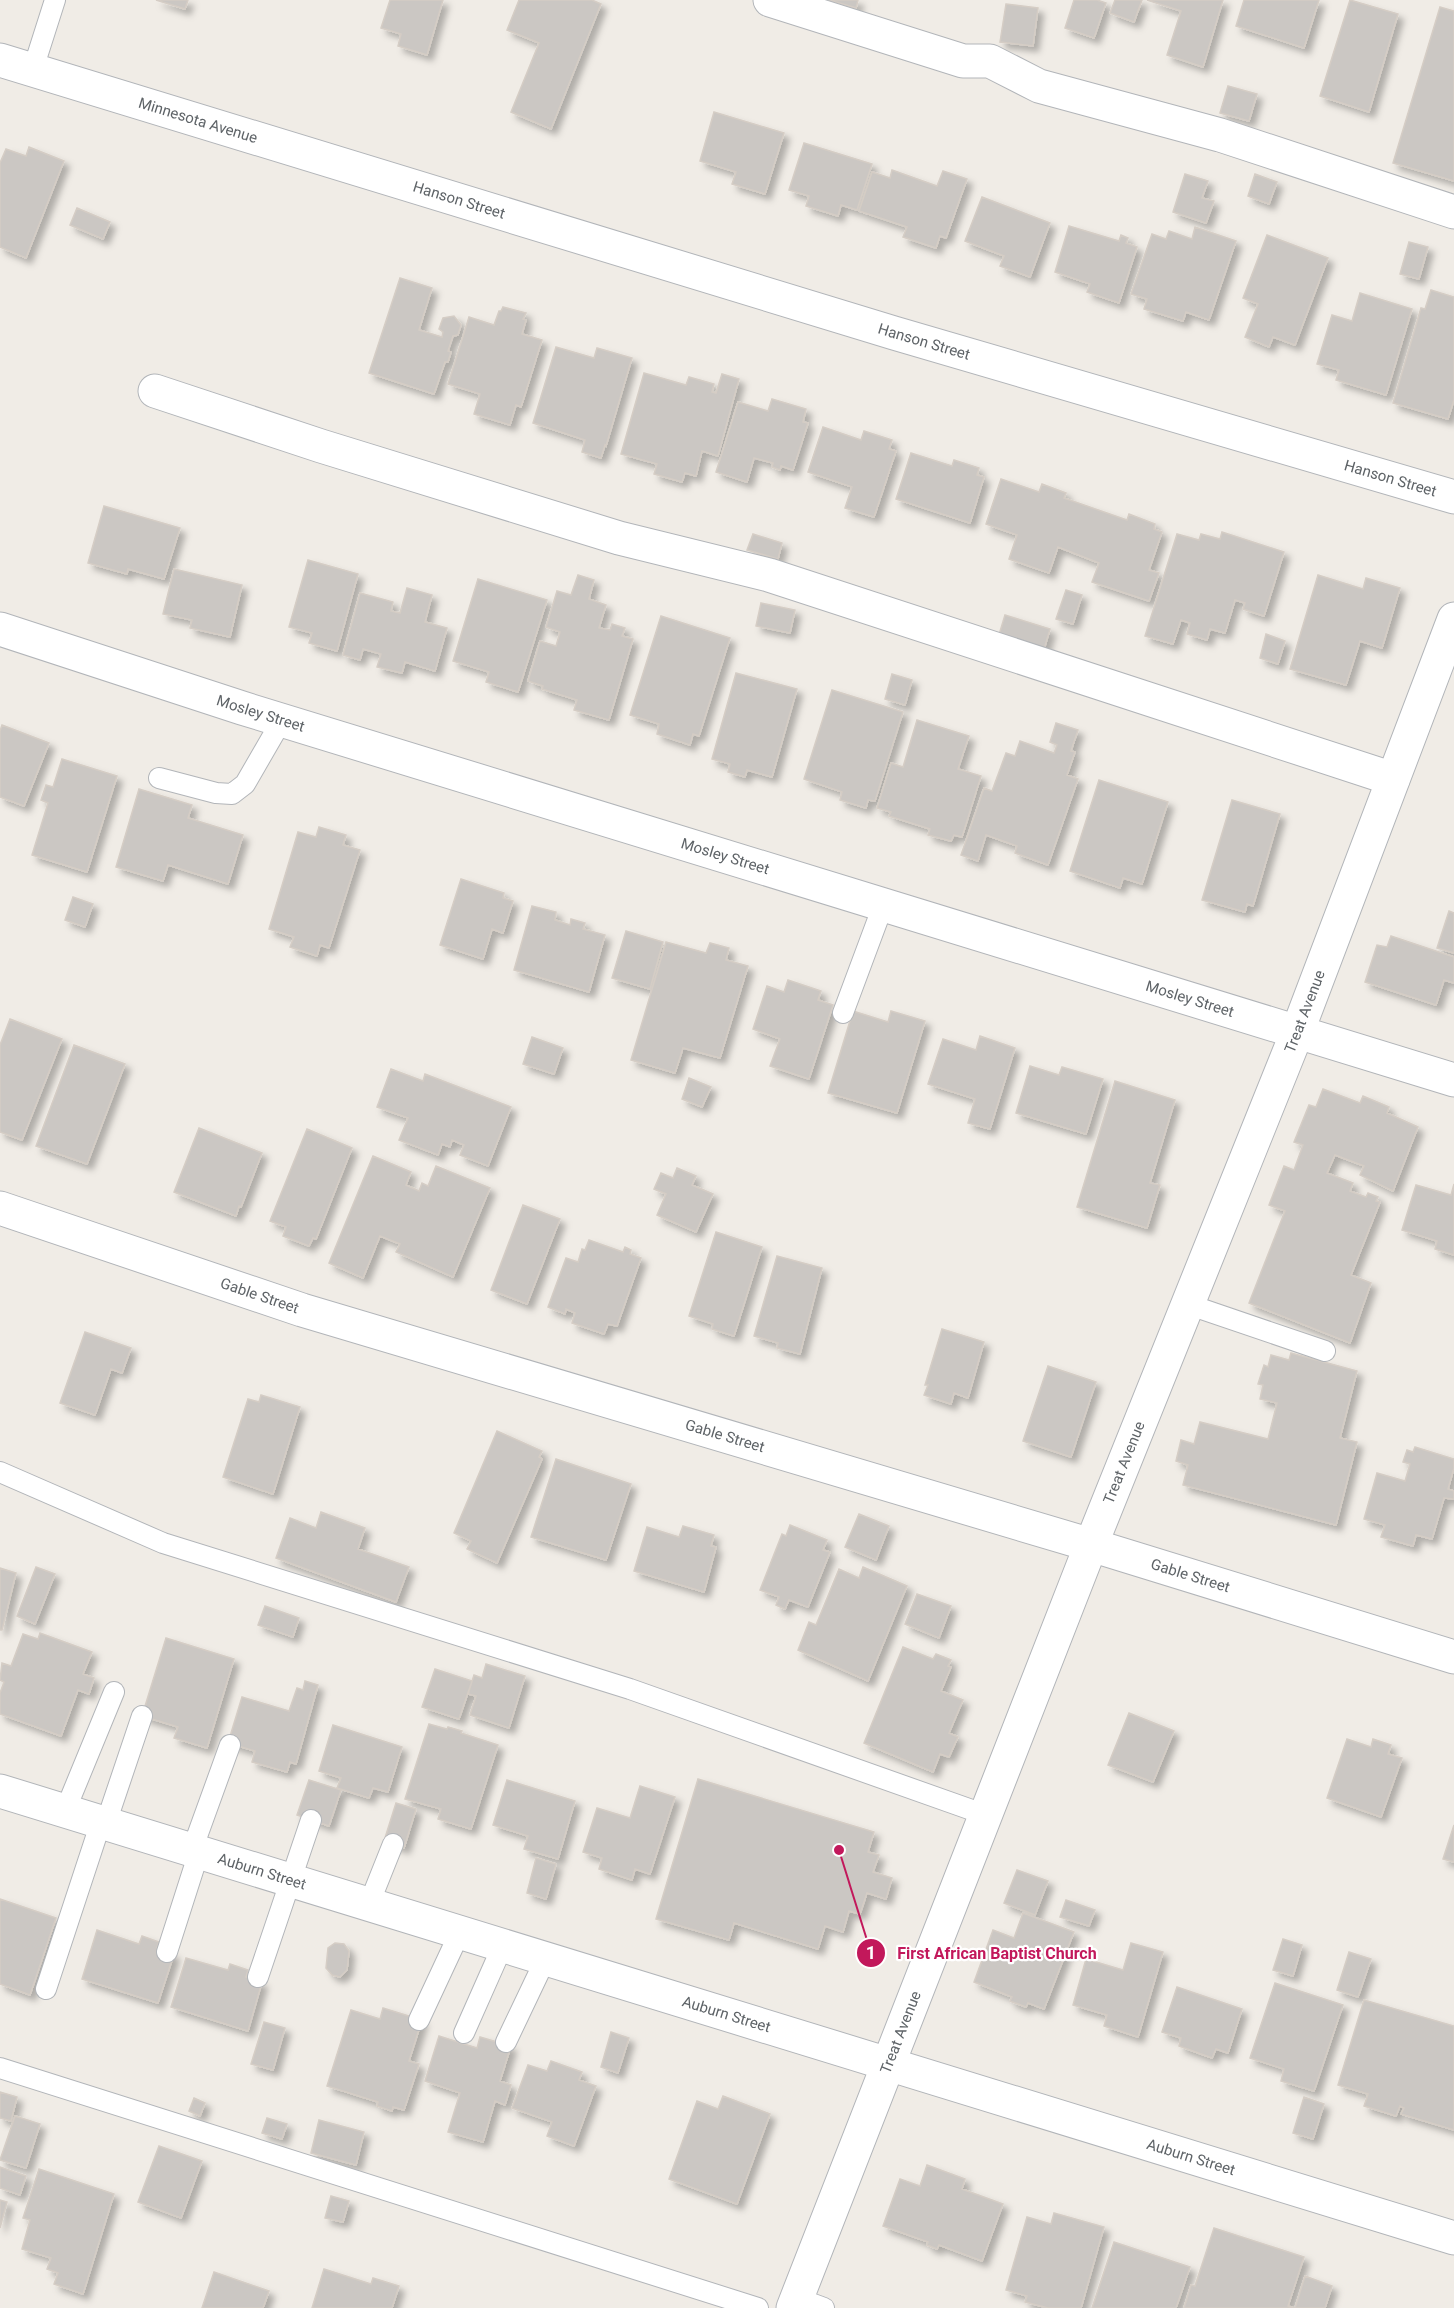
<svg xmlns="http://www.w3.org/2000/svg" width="1454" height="2308" viewBox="0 0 1454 2308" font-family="Roboto,sans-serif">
	<defs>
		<filter id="shadow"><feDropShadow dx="5.5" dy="5.5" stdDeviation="3" flood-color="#0004"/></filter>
	</defs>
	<rect width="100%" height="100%" fill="#f0ece6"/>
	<path fill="#cbc7c3" stroke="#d5cdc5" stroke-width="1.5" filter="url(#shadow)" d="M156,0h32l-3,9z
		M390,0h53l-16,55 -29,-9 3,-12 -20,-6z
		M519,0h73l9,4 -50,125 -40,-17 28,-69 -32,-13z
		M829,0h29l-2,8z
		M1074,0h23l9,3 -12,35 -29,-10z
		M1115,0h27l-8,22 -24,-9z
		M1147,0h76l-20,67 -36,-12 14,-44z
		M1244,0h75l-15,48 -68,-22z
		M1350,0l48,14 -29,98 -49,-16z
		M1006,4l32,4 -5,38 -33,-4z
		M1440,7l14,4v170l-61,-18z
		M1228,86l29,8 -8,27 -29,-8z
		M714,112l70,21 -19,61 -33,-10 4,-12 -36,-11z
		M804,143l68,21 -15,46 -16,-5 -3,11 -32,-10 3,-10 -20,-6z
		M29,147l35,14 -38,97 -26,-11v-84l6,-14 20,7z
		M892,170l45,16 6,-15 24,8 -21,59 -6,-2 -4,12 -33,-11 4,-10 -48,-16 13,-39 18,6z
		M1185,174l23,7 -6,17 12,3 -8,22 -33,-11z
		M1255,174l22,8 -8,22 -21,-8z
		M982,197l68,26 -20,54 -30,-11 4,-10 -39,-15z
		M77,208l33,14 -7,17 -33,-14z
		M1069,226l50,15 2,-6 7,3 -2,5 11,4 -18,56 -32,-11 3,-8 -35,-12z
		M1195,227l41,14 -27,79 -23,-8 -3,9 -39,-12 3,-10 -16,-5 21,-60 14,5 3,-8 23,8z
		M1267,235l61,23 -33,87 -22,-8 -4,10 -24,-10 13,-33 -15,-6z
		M1409,242l19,5 -9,32 -19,-5z
		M400,278l32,10 -13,42 23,7 1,-5 -4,-3 4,-11 11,-2 7,9 -3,10 -5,1 -5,15 3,1 -3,10h-3l-11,32 -65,-21z
		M1431,290l23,7v103l-6,19 -55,-16 28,-95 4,1z
		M1360,293l52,16 -26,86 -50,-15 3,-10 -22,-6 15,-49 20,6z
		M503,307l23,6 -3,6 3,1 -4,14 20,6 -21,67 -5,-2 -6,20 -36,-11 6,-20 -32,-10 21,-67 25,8 5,-14h2z
		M556,347l38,11 3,-10 35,10 -26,88 -1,-1 -4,13 -19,-6 3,-12 -52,-17z
		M644,373l42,12 3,-8 25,7 -2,8 4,1 6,-19 17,5 -21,77 -16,-5 -6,25 -11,-3 -3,9 -28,-8 3,-10 -36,-10z
		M772,399l34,10 -3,13 5,1 -15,47 -12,-4 -1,4 -8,-3 1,-4 -19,-5 -7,24 -31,-10 22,-70 30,9z
		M823,427l38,13 3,-9 28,9 -3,9 7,2 -22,66 -29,-9 7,-21 -44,-15z
		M911,453l41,13 2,-6 25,8 -2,7 7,2 -14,46 -74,-24z
		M1001,479l38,13 3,-8 24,9 -2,5 63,22 2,-6 26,10 -1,5 8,3 -13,38 10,3 -10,28 -57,-19 7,-19 -41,-16 -9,26 -40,-14 8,-24 -31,-11z
		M104,506l76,22 -16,51 -36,-10 -1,5 -39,-11z
		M1222,532l62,20 -20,64 -21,-7 2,-6 -10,-3 -10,33 -15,-4 -3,11 -20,-6 3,-11 -9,-3 -8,24 -28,-8 32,-102 22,6 2,-6 19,5z
		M753,534l29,9 -4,16 -31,-9z
		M308,560l50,14 -21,77 -28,-8 3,-10 -23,-6z
		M174,569l68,16 -12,52 -40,-9 2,-8 -29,-6z
		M578,575l16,5 -5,19 17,6 -7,23 11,2 2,-6 13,4 -3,8 11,3 -24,81 -35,-10 3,-10 -35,-11 1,-3 -15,-5 12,-40 16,5 4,-14 -14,-5 11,-36 14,4z
		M1318,575l45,14 3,-11 34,10 -18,60 -22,-7 -14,44 -56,-16z
		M478,579l69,21 -29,92 -32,-10 3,-10 -36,-11z
		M407,588l25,7 -7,27 22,6 -12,43 -30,-9 -3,11 -25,-6 4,-13 -18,-5 -3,11 -17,-5 17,-62 33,9 -2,9 9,2z
		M1066,590l16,5 -9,29 -17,-5z
		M761,603l34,7 -5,23 -34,-7z
		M1005,615l45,14 -7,24 -45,-15z
		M661,616l69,22 -31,98 -6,-2 -3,11 -33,-11 2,-10 -29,-9z
		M1266,634l19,7 -7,23 -18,-6z
		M736,673l61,16 -25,88 -25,-7 -2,7 -17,-5 2,-8 -18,-5z
		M892,674l20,6 -7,25 -20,-6z
		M832,690l71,22 -28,89 -7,-1 -2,8 -26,-8 2,-8 -38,-13z
		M917,720l52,16 -11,33 23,7 -19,61 -8,-2 -3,6 -23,-6 2,-6 -41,-13 2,-4 -14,-4 14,-45 12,4z
		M1056,723l22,7 -7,21 4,1 -8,23 11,4 -30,86 -33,-12 2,-7 -31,-11 -8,26 -17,-6 23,-67 8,3 14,-38 9,3 5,-15 34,12 3,-8 -7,-3z
		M2,725l47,18 -25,63 -24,-9v-66z
		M62,759l55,17 -30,96 -55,-17 16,-52 -7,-3 5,-15 7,2z
		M1099,780l69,22 -26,82 -19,-6 -3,10 -50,-17z
		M139,789l53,16 -4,13 55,17 -15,49 -60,-19 -5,16 -47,-14z
		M1232,800l48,14 -27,92 -6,-2 -2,8 -43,-12z
		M319,827l27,8 -3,10 17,5 -31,98 -9,-3 -3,11 -27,-9 4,-10 -25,-8 29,-97 18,5z
		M461,879l43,14 -1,5 10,3 -10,32 -11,-4 -9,30 -43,-14z
		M73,897l20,7 -8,23 -20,-7z
		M532,906l24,6 -1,8 15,5 1,-6 14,4 -2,6 22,6 -16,57 -75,-22z
		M1449,911l5,2v40l-17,-5z
		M626,931l37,11 -13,47 -38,-11z
		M1391,936l63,21v26l-10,-3 -8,25 -71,-23 12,-37 10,2z
		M666,942l40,11 4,-10 19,5 -3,12 22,6 -28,92 -37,-10 -8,25 -44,-13z
		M788,980l33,11 -3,9 15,5 -24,74 -39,-13 10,-27 -27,-10 14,-43 17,6z
		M853,1011l35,11 3,-11 34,10 -28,92 -69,-20z
		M10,1019l52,20 -40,101 -22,-8v-87z
		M980,1036l35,12 -25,81 -22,-6 7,-24 -47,-15 15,-45 33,11z
		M532,1037l31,11 -9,26 -31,-10z
		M74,1045l51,19 -38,100 -51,-18z
		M1030,1066l29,9 3,-8 41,12 -17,55 -70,-21z
		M391,1069l32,12 2,-7 86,33 -23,59 -28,-11 4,-10 -12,-5 -2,7 -8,-3 -4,11 -39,-15 9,-22 -31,-11z
		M689,1078l22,9 -9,20 -20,-8z
		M1115,1081l60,19 -25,83 10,2 -13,43 -70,-21z
		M1323,1089l37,14 3,-7 26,11 -2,6 31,14 -25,64 -33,-16 4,-9 -29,-11 -8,18 26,10 -3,8 16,6 2,-4 10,4 -2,4 4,1 -29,73 20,8 -21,60 -101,-40 36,-92 -16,-6 15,-39 10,4 9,-25 -9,-3 15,-37 7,2z
		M199,1128l63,25 -21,54 -2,-1 -3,10 -62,-24z
		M307,1129l45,19 -36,91 -3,-1 -4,8 -26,-10 3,-9 -16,-6z
		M373,1156l38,16 -5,13 13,6 3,-8 6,3 8,-20 54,22 -37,89 -57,-25 4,-8 -20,-8 -17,42 -34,-15z
		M677,1168l19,8 -4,9 21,9 -17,38 -39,-17 9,-21 -12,-5 7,-16 12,5z
		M1454,1184v71l-19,-6 2,-8 -35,-11 14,-45 35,10z
		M523,1205l37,14 -33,85 -36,-14z
		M716,1232l46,15 -28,89 -22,-7 1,-5 -24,-8z
		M589,1240l34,12 2,-5 6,3 -1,4 11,4 -24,68 -9,-2 -4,10 -32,-11 3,-10 -9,-4 -1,5 -17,-7 18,-49 12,4 4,-13 3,1z
		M777,1256l45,12 -22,86 -23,-6 1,-5 -24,-7z
		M942,1329l42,13 -16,56 -14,-5 -3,11 -27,-9 4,-10h-3z
		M85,1332l46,16 -9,25 -11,-4 -16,46 -35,-12z
		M1291,1353l66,18 -17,67 17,4 -21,83 -153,-40 5,-20 -12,-4 5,-21 13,4 6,-22 68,17 9,-36 -17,-4 3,-14 -5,-1 6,-19 4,2 3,-12 18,5z
		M1048,1366l48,16 -25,75 -48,-16z
		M261,1395l39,12 -27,87 -50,-17 25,-78 11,3z
		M497,1431l45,20 -3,6 3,2 -45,104 -30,-14 4,-8 -17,-8z
		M1415,1447l39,12v9l-6,21 6,2v8l-10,-1 -12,41 -16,-4 -3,11 -32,-9 4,-12 -21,-6 13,-46 28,8 5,-17 -7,-2 4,-12 6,2z
		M556,1459l75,25 -25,76 -75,-23z
		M321,1512l44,16 -7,21 51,18 -13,35 -120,-44 14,-40 26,10z
		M859,1514l30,12 -13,34 -31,-13z
		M790,1525l37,15 -4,10 7,2 -22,55 -19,-7 -4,9 -9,-4 3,-8 -19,-7 22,-56 4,2z
		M683,1526l31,9 -3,11 5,1 -12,45 -70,-21 13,-44 32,10z
		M36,1567l19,7 -20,50 -18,-8z
		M863,1567l44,19 -39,95 -70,-31 11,-28 7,3 23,-56 20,9z
		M0,1568l16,5 -14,57h-2z
		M917,1594l34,12 -12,32 -34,-14z
		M265,1606l34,12 -6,19 -35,-12z
		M40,1633l52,19 -9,22 11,4 -5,16 -11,-4 -17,46 -61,-22v-21l4,-11 -4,-2 2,-17 9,3 12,-32 15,5z
		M166,1638l68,21 -27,89 -33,-10 4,-11 -36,-11z
		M903,1647l30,12 3,-5 15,6 -3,6 3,1 -10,24 22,9 -14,33 9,4 -9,20 -9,-3 -7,18 -69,-29z
		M486,1664l39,12 -16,52 -39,-13 6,-19 -8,-2 6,-19 8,3z
		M435,1669l37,12 -13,38 -37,-12z
		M305,1681l13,4 -22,79 -6,-2 -3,10 -35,-10 3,-11 -27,-8 14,-46 47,14 8,-23 6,2z
		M1129,1713l45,18 -21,51 -45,-17z
		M429,1724l18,5 1,-2 14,4 -1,2 37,12 -27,84 -33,-10 3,-10 -36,-10z
		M333,1725l69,22 -14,45 -15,-4 -4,10 -32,-10 4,-10 -22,-7z
		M1347,1739l24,8 2,-8 18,6 -3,9 14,4 -21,59 -54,-19z
		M698,1779l176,53 -6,20 11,3 -6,17 19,6 -6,21 -19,-6 -7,21 -11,-3 -6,21 -18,-6 -7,23 -84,-26 -5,17 -73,-21z
		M309,1780l32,10 -12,36 -32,-11z
		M507,1780l68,21 -17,58 -34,-10 4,-13 -35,-11z
		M640,1786l35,11 -25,77 -15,-5 -3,11 -33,-11 3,-11 -19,-6 14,-44 33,10z
		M396,1803l20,6 -12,39 -20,-7z
		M1454,1825v37l-11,-3z
		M536,1858l20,6 -10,35 -19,-6z
		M1017,1870l31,11 -13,34 -31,-12z
		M0,1899l56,19 -26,77 -30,-11z
		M1066,1900l29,10 -6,16 -29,-9z
		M1023,1913l51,19 -30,77 -16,-6 -2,4 -16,-6 2,-4 -38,-15 19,-52 21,8z
		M97,1930l42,14 3,-8 17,6 -2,6 17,6 -16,49 -76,-24z
		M1283,1939l19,6 -9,31 -20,-6z
		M335,1943l9,1 5,7 -2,19 -7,7 -8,-2 -6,-7 2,-20z
		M1131,1943l32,9 -25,85 -34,-11 3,-11 -34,-10 13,-46 37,11z
		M1349,1952l22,7 -13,38 -21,-7z
		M186,1958l42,12 2,-6 18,6 -2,7 16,5 -14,49 -77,-24z
		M1275,1983l68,22 -29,86 -33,-10 3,-12 -34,-11z
		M1177,1987l65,22 -14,44 -12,-4 -4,9 -33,-12 2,-8 -19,-6z
		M1364,2000l90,26v104l-53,-16 3,-6 -4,-2 -4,10 -32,-10 4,-12 -30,-9z
		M383,2008l39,12 -13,41 10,3 -15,46 -11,-3 -1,4 -15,-5 1,-4 -51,-16 24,-76 29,9z
		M264,2022l21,6 -12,42 -22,-6z
		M611,2032l18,6 -11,35 -17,-6z
		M439,2036l38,12 3,-11 31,9 -11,35 11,4 -6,20 -10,-4 -12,41 -35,-10 12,-39 -35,-12z
		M551,2061l31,11 -3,8 17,6 -22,60 -27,-10 5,-14 -40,-14 16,-43 19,6z
		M0,2092l17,5 -6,24 -11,-3z
		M723,2096l47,18 -33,90 -68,-25 28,-78 21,8z
		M1304,2097l20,7 -11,35 -20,-6z
		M194,2098l11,5 -5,13 -11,-5z
		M15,2116l25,8 -14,44 -26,-8z
		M267,2118l20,6 -5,15 -20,-6z
		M319,2120l45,12 -8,33 -45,-12z
		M159,2146l43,15 -21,57 -43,-16z
		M927,2165l38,14 -3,10 41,15 -21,57 -43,-16 -2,4 -10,-4 1,-3 -45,-16 17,-47 20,7z
		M0,2167l26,9 -6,19 -20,-7z
		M39,2169l75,25 -31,100 -29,-10 4,-11 -11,-4 4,-11 -29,-9 8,-29 -7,-2z
		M331,2196l18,5 -6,21 -18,-4z
		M0,2200l7,2 -7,26z
		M1054,2213l50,14 -23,81h-33l-23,-6 2,-6 -21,-6 21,-73 24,7z
		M1214,2228l90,29 -16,49 6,2h-110l7,-23 4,1z
		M1114,2242l76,25 -14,41h-84z
		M324,2269l47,15 2,-6 26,8 -7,22h-80z
		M214,2272l55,19 -6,17h-61z
		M1305,2276l27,10 -7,22h-30z"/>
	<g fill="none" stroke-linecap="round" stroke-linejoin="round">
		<defs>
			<path id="service" d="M33,69l22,-69
				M159,778l57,15 16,1 13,-10 37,-64
				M843,1013l41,-110
				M1187,1304l138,47
				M0,1472l163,71 467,146 356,126
				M65,1811l49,-119
				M106,1823l36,-107
				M192,1850l38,-105
				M369,1904l24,-60
				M167,1952l32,-100
				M258,1977l53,-157
				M46,1989l55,-167
				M419,2020l41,-88
				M464,2033l39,-88
				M506,2042l40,-84
				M0,2068l758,240
				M797,2298l27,10"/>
			<g id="minor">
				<path d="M770,0l193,61h27l49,25 181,49 234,77"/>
				<path id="s1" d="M0,60l894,273 560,164"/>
				<path d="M155,391l166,55 298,92 150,37 624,204"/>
				<path id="s2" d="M0,629l242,79 1212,372"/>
				<path id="s3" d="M0,1208l302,102 789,235 363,112"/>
				<path id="s4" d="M0,1791l1454,447"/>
				<path id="s5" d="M793,2308l298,-763 207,-515 156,-411"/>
			</g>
		</defs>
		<use href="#service" stroke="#b2b5b9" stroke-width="22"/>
		<use href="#minor" stroke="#b2b5b9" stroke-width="35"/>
		<use href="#service" stroke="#fff" stroke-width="20"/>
		<use href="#minor" stroke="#fff" stroke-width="33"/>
	</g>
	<g text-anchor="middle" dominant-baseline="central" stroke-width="4.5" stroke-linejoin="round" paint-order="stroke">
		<g font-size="15" fill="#5e6367" stroke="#fff">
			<text stroke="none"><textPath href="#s1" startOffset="207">Minnesota Avenue</textPath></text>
			<text stroke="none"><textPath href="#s1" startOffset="480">Hanson Street</textPath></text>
			<text stroke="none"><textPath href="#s1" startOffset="966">Hanson Street</textPath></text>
			<text stroke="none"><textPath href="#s1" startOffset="1452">Hanson Street</textPath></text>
			<text stroke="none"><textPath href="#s2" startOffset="274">Mosley Street</textPath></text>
			<text stroke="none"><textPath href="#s2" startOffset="760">Mosley Street</textPath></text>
			<text stroke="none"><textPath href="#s2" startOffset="1246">Mosley Street</textPath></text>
			<text stroke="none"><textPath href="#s5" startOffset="1394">Treat Avenue</textPath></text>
			<text stroke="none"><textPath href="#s3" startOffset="274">Gable Street</textPath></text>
			<text stroke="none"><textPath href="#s3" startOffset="760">Gable Street</textPath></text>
			<text stroke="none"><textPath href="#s5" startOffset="908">Treat Avenue</textPath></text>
			<text stroke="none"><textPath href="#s3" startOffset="1246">Gable Street</textPath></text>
			<text stroke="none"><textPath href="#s4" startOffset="274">Auburn Street</textPath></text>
			<text stroke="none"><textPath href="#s4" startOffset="760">Auburn Street</textPath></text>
			<text stroke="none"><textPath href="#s5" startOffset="296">Treat Avenue</textPath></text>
			<text stroke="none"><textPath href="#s4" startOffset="1246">Auburn Street</textPath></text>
		</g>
	</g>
	<path fill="none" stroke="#c2185b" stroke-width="2" d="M839 1850L871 1953"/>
	<g fill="#c2185b" stroke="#fff" stroke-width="2">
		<circle cx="839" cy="1850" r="6"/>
		<circle cx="871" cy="1953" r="15"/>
	</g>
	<g font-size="18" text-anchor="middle" font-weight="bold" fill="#fff">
		<text x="871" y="1959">1</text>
	</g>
	<g font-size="16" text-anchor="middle" font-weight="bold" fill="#c2185b" stroke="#fff" stroke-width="4.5" stroke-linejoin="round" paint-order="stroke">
		<text x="997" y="1959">First African Baptist Church</text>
	</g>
</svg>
